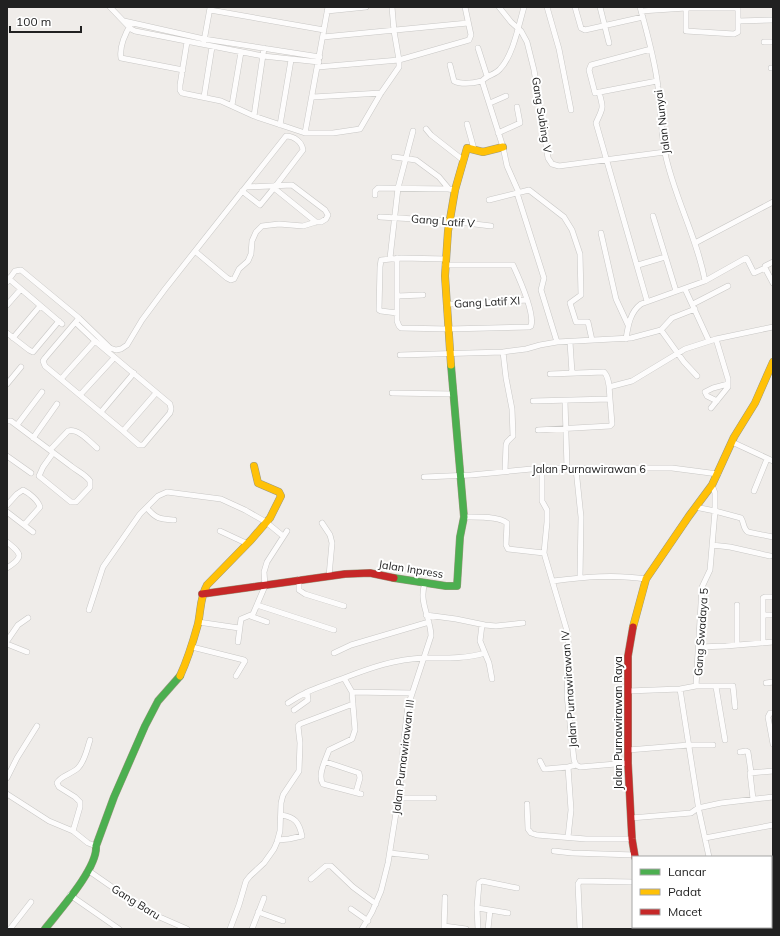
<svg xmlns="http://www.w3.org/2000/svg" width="780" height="936" viewBox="0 0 780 936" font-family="Mulish,sans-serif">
	<rect width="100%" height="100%" fill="#efece9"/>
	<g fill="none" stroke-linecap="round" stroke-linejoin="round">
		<defs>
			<path id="street" d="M110,7l21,22 4,2 128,25 56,6
				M499,7l12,15 10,9 6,11 7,28 14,88 4,6 7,2 106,-14
				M547,7l12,42 12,61
				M575,7l6,21 4,2 58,-13
				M600,7l9,36
				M640,7c7,26 15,53 18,80 3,22 3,45 7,66 9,44 32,84 40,128
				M686,7v24l48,3 4,-2v-25
				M210,10l114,20
				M327,11l39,-4
				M641,11l45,-3h52
				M124,21l80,18 116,18
				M738,21l35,-1
				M131,24c-6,10 -12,22 -10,34l62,12
				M323,37l145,-14
				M204,41l6,-33
				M187,42l-7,43v5l2,3 39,8 33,15 51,17h28l27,-4 21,-36 18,-26v-7l-5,-29 -2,-24
				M764,42h9
				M478,48l9,28
				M651,49l-60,16 -2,5 6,23 62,-12
				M450,65l4,16c8,4 20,2 28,0
				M318,67l81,-7 70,-20 2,-5 -6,-28
				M771,68h2
				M599,92c5,18 4,15 -3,31l51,178
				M204,97l8,-50
				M313,97l68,-4
				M490,103l16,-7
				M232,105l9,-53
				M254,116l10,-68
				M467,124l7,25
				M280,125l11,-65
				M426,129l5,6 32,25
				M305,133l23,-126
				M498,133l22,-10 -3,-16
				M394,157l22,3 23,17 10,12
				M242,191l18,14 14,-17
				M517,193l27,85 -3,12 16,52
				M519,193l-12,-27 -4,-19 -21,-66c5,-6 13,-6 18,-12 13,-13 19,-45 24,-62
				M375,195v-4l3,-3 71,1 6,1
				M489,200l40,-10 35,27 8,13 8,24 1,41 -11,8 6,19h12l4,18
				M653,216l23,75
				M380,217l70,4 41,5
				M601,233l15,66 12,26
				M695,243l78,-41
				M196,252l31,26 4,2 3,-1 5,-10 9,-8 3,-7 1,-13 4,-9 6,-6 17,-2 24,2 13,-4h5l5,-3 2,-4 -3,-5 -33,-25 -46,2
				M390,258l8,-70 15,-57
				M397,258v63l2,5 2,2 47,1 81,-2 2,-1c4,-13 -12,-48 -18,-61h-68
				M638,265l27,-8
				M765,268l8,15
				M8,278l54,46
				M7,282l8,-11 6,-1 58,48 31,30 6,2 5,-1 6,-4 15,-25 23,-31 121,-153c8,0 16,6 17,14l-29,38 42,34
				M685,289l24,52
				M397,296l26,-1
				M448,304h20l59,-4
				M693,304l35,-18
				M7,305l14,-16
				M397,313l-16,-2 -2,-1 1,-43 1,-7 20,-2 45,1
				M79,318l-34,40 -2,3 2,5 78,65 33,-38
				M76,323l19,18 75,63 1,5 -1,4 -27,32h-4l-16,-14
				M661,330l23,32 13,14
				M7,333l22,17 4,2 26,-31
				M13,338l27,-32
				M626,339c2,-13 4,-27 15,-35l64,-23 41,-23 1,1 7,14 11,-5v-2l8,-4
				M570,342l2,31
				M503,352l3,26 6,31 1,27 -6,6 -1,3 -1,26
				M400,355l103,-3 23,-3 14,-4 17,-3 74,-4 30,-8 11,-12 23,-9
				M61,379l34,-38
				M7,384l14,-17
				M609,387l23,-6 53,-32 31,-10 57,-12
				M392,393l61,1
				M80,395l34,-37
				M533,401l77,-2c-1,-9 0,-21 -6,-27l-54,2
				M565,401l2,67
				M717,401l-10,-5 -2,-4 8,-4 15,-4
				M711,408l17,-21v-8l-12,-40
				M101,412l33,-39
				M7,421h4c20,15 40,30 60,45 6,5 14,8 19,15v6l-14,15h-5l-32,-26 4,-9 10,-14
				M17,425l25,-33
				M538,430l72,-4 2,-2 -2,-25
				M33,438l24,-34
				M732,442l41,19
				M50,450l18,-19c10,-3 22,11 29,17
				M7,456l24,17
				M542,468v33l5,9v12l-3,31 23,78 2,18 -2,46 7,65 2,5 4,2 48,-4
				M576,469l5,48 -1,60
				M424,477l47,-2 71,-7h130l46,6
				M712,485l3,8v18l26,7c3,4 2,11 7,14l25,5
				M754,491l13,-32
				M7,505l10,-11 6,-4c6,3 15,10 17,17l-16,18
				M147,508c9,11 13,11 27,12
				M7,512l26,20
				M464,517c10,0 35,-1 43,6l-1,22 2,4 36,4
				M322,523l8,12 2,8 -3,33
				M220,531l28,13
				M7,542c15,12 17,15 0,26
				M712,545l18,2 40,9
				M299,579v11l6,4 39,12
				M553,581c31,-4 62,-7 93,-2
				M257,605l77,25
				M89,610l14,-43 37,-53 18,-18 9,-4 54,7 24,11 21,12 17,14
				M426,615l30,4 29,6 11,1 27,-3
				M763,615h10
				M250,616l17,6
				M198,622l41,6
				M482,625l-2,16 9,22 3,16
				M7,641l11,-16 10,-7
				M238,642l3,-23 12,-5 12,-28 -1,-14 3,-10 20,-31
				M763,643v-45l2,-1h8
				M7,644l20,8
				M737,645v-40
				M192,647l52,13 1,1 -9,15
				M698,647l28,-1 47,-4
				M334,653l17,-8 78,-23
				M344,678l8,14 3,38 -3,9 -23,11c-3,9 -12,25 -6,34l38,10
				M766,683l7,-1
				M696,686h37l2,21
				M716,687l9,53
				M680,689l19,122 10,46
				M628,691l52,-2 16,-3 6,-99 8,-17 5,-59 -20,-4
				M352,692l60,1
				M288,703c19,-13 35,-17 56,-25 26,-10 51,-19 80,-20 21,0 41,1 61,-5
				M294,710l14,-10 -1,-8
				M773,713h-3l-2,4 5,27
				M628,750l61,-5h24
				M740,752l6,-1 2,1 3,20
				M540,761l4,8h2l22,-2 8,-2
				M326,762l33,11 1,5 -4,14
				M7,778l10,-20 20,-32
				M7,794l42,27 24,10 15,12 8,3
				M398,798h36
				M753,799l-3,-26 23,-2
				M527,804l1,25 3,4 6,2 49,4h46
				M631,818l60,-5 7,-5 23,-5 52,-6
				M73,831l7,-24v-5l-5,-5 -16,-10 -2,-4c3,-7 15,-9 21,-15 7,-7 9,-19 12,-28
				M568,837l3,-27 -3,-43
				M705,838l68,-13
				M278,840l11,-1 13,-3c-3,-14 -7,-19 -21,-21
				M554,851l18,2 63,2
				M390,853l36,4
				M771,862h2
				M89,871l59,41 39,17
				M311,879l15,-13h5l22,21 23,17
				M771,892h2
				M70,895l49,34
				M477,908l13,2
				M351,909l17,12
				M258,912l25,9
				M444,926l22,3
				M698,927v2
				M712,927l1,2
				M10,929l21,-27
				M230,929l9,-24 7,-24 4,-5 14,-13 10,-14 3,-7 3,-11 1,-28 2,-8 16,-24 1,-28 -2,-17 2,-2 53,-20
				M252,929l12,-31
				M362,929l10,-17 9,-21 7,-28 14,-88 1,-28 5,-41 23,-70c0,-18 -13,-34 -6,-53
				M444,929l1,-32
				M478,929l-1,-21 2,-25 3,-2 35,7
				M488,929l2,-19 18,3
				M580,929l-2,-45 2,-3 53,1"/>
			<path id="fast" d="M394,578l52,8h11l3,-49 4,-20 -13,-152
				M45,929c14,-18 53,-61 51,-83l18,-49 31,-71 13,-25 22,-25"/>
			<path id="slow" d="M451,365l-6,-89 3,-45 7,-41 12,-42 16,4 20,-5
				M633,627l13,-48 43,-63 23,-31 22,-48 21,-34 18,-41
				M180,676c8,-17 13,-34 18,-52 3,-14 2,-27 9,-39l44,-45 19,-22 11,-22 -2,-4 -21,-9 -4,-17
				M642,927l1,2"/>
			<path id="jam" d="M202,594l143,-20 25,-1 24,5
				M633,627l-5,29v107l4,76 3,18"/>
		</defs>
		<use href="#street" stroke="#c8c7c5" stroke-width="6"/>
		<use href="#fast" stroke="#9b987f" stroke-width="8"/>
		<use href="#slow" stroke="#9b987f" stroke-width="8"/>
		<use href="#jam" stroke="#9b987f" stroke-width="8"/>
		<use href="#street" stroke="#fdfcfc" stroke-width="5"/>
		<use href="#fast" stroke="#4caf50" stroke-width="7"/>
		<use href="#slow" stroke="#ffc107" stroke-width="7"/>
		<use href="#jam" stroke="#c62828" stroke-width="7"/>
	</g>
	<g text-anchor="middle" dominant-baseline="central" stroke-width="4" stroke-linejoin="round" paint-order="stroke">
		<g font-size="11" fill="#212121" stroke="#fff">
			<text transform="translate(542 115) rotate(81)">Gang Subing V</text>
			<text transform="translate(662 122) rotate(-97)">Jalan Nunyai</text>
			<text transform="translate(443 221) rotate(5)">Gang Latif V</text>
			<text transform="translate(487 302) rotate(-3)">Gang Latif XI</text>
			<text x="589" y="469">Jalan Purnawirawan 6</text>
			<text transform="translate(411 569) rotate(9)">Jalan Inpress</text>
			<text transform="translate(701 632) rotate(-86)">Gang Swadaya 5</text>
			<text transform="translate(569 689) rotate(-94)">Jalan Purnawirawan IV</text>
			<text transform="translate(618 723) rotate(-90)">Jalan Purnawirawan Raya</text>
			<text transform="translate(403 757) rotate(-83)">Jalan Purnawirawan III</text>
			<text transform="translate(136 902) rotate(32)">Gang Baru</text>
		</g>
	</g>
	<rect width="780" height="936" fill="none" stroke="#212121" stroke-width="16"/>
	<rect x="632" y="856" width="140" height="72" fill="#ffffff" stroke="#a6a6a6"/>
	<rect x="640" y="869" width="20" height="6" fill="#4caf50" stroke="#a6a6a6"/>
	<text x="668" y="876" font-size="12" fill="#212121">Lancar</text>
	<rect x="640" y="889" width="20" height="6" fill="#ffc107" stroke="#a6a6a6"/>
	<text x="668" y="896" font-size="12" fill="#212121">Padat</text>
	<rect x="640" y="909" width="20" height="6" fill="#c62828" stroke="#a6a6a6"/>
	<text x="668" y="916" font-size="12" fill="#212121">Macet</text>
	<path d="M10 26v6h71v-6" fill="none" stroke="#212121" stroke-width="2"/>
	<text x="16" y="26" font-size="12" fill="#212121" stroke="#ffffff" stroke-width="3" paint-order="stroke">100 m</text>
</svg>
